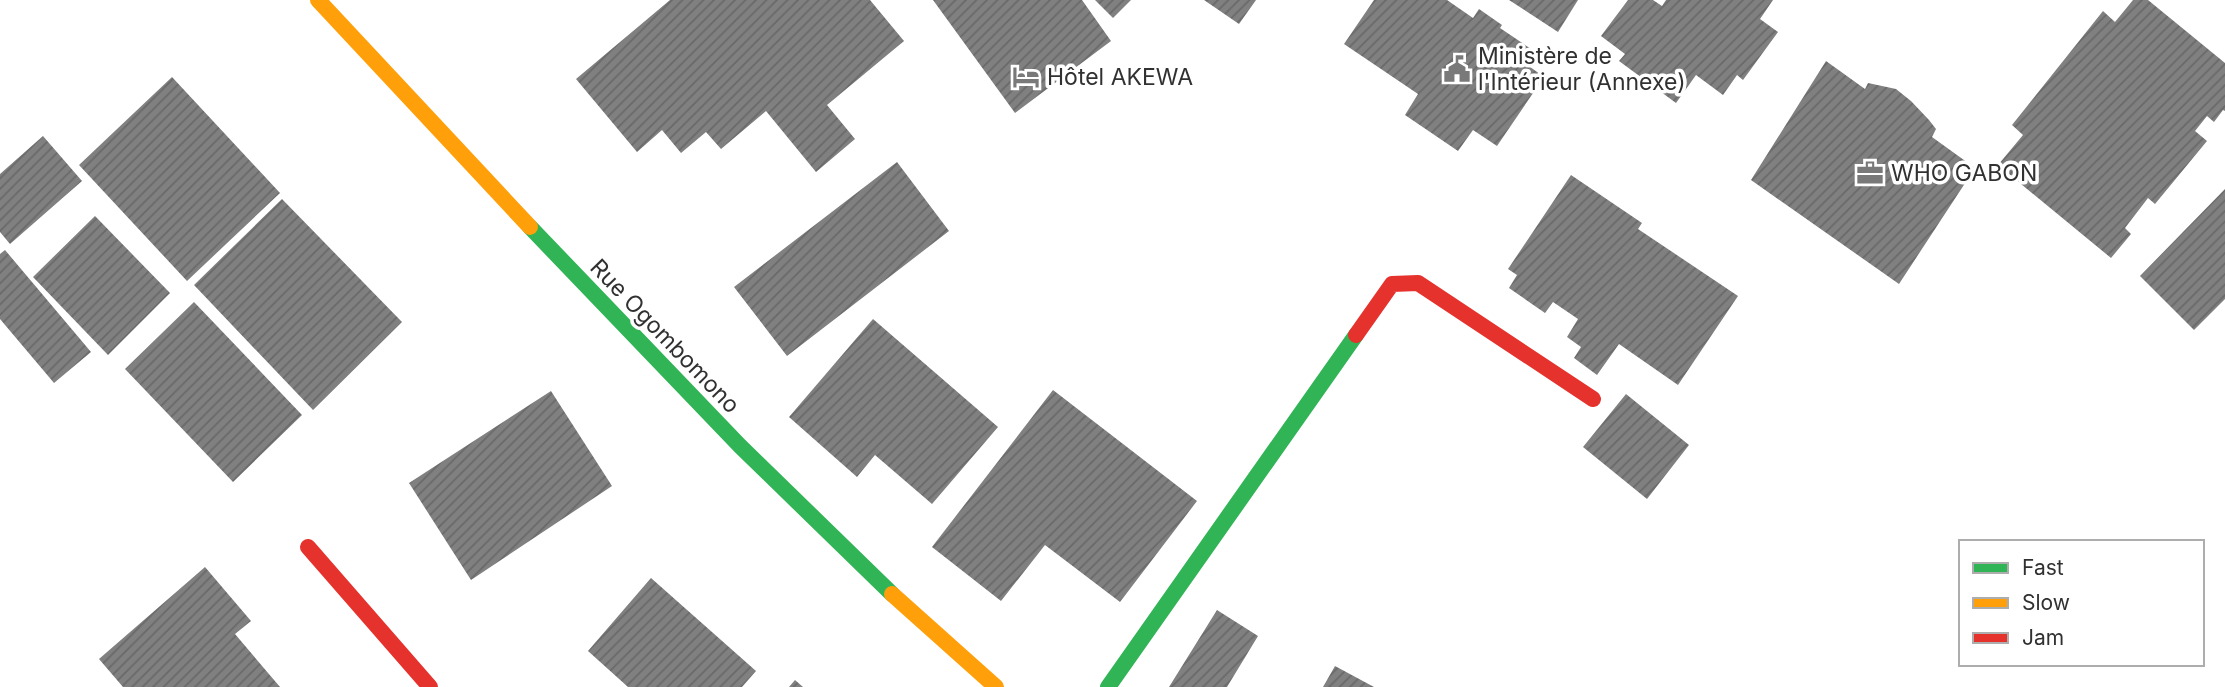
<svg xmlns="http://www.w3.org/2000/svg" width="2225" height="687" viewBox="0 0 2225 687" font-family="Inter,sans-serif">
	<defs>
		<pattern id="building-hatch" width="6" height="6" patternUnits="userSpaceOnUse" patternTransform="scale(1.75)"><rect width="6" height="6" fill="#808080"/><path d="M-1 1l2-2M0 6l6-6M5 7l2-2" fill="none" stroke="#696969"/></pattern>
	</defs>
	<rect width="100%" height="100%" fill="#fff"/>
	<path fill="url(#building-hatch)" d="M670,0h200l34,41 -77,64 28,34 -39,33 -50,-61 -45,38 -15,-17 -25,21 -19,-23 -25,22 -61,-73z
		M933,0h149l29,41 -96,72z
		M1095,0h36l-18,18z
		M1204,0h52l-17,24z
		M1374,0h73l26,18 6,-9 23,16 -2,3 31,21 -9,12 22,16 -47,69 -24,-16 -15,21 -53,-36 13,-21 -74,-50z
		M1509,0h69l-20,32z
		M1628,0h25l9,6 4,-6h107l-13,19 18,13 -35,48 -6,-5 -14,20 -27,-20 -20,28 -57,-42 6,-7 -24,-18z
		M2133,0h15l77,63v48l-2,-1 -9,12 -7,-6 -12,15 12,10 -52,63 -7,-6 -23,30 6,6 -20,24 -113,-93 25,-30 -11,-10 91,-114 12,11z
		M1826,61l39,28 3,-6 28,6 15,12 18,19 7,9 -4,8 43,31 -76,116 -148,-104z
		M172,77l108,116 -93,88 -108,-116z
		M43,136l39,45 -72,63 -10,-12v-58z
		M897,162l52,69 -162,125 -53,-69z
		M1571,175l71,48 -4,6 100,67 -60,89 -59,-41 -22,31 -23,-17 7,-11 -14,-10 11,-18 -25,-17 -8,11 -36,-25 8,-13 -9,-6z
		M2225,189v110l-31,31 -54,-54z
		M282,199l120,123 -89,88 -119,-125z
		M95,216l75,77 -62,62 -75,-78z
		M5,250l86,102 -37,31 -54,-64v-65z
		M194,302l108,113 -69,67 -108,-113z
		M873,319l125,108 -66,77 -57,-49 -18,22 -68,-60z
		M1053,390l144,111 -77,101 -75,-57 -44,56 -69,-54z
		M551,391l61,95 -141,94 -62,-97z
		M1626,394l63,51 -42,54 -64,-52z
		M205,567l46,54 -16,13 45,53h-157l-24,-28z
		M651,578l105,93 -14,16h-114l-40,-36z
		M1217,610l41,26 -31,51h-58z
		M1335,666l39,21h-51z
		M795,680l8,7h-14z"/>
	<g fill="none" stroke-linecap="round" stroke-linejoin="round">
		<path stroke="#30b455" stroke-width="16" d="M530,227l210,219 152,148
			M1108,687l248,-352"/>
		<path stroke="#ff9f0a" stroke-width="16" d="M318,0l212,227
			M892,594l104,93"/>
		<path stroke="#e5322d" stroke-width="16" d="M1356,335l36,-51 26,-1 175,116
			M308,547l122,140"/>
	</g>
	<defs>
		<symbol id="civic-bare" viewBox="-9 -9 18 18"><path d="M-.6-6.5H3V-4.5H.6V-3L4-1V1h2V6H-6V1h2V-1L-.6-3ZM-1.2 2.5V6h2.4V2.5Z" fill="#797979" stroke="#fff" stroke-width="2.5" paint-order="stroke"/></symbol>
		<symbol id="hotel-bare" viewBox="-9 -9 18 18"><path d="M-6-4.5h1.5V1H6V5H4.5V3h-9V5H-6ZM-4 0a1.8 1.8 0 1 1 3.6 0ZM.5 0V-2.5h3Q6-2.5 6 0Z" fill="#797979" stroke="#fff" stroke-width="2.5" paint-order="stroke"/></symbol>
		<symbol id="office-bare" viewBox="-9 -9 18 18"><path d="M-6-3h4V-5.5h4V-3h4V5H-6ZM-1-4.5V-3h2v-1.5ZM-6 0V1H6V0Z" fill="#797979" stroke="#fff" stroke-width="2.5" paint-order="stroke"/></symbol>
	</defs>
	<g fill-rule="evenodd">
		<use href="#civic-bare" x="1438" y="50" width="38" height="38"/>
		<use href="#hotel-bare" x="1007" y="58" width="38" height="38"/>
		<use href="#office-bare" x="1851" y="154" width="38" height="38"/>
	</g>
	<g text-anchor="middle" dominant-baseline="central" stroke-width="7" stroke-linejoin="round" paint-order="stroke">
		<g font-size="23" fill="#313131" stroke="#fff" text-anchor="start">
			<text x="1478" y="56">Ministère de<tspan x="1478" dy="26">l'Intérieur (Annexe)</tspan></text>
			<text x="1047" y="77">Hôtel AKEWA</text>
			<text x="1891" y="173">WHO GABON</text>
		</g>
		<g font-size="23" fill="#313131" stroke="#fff">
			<text transform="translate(665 336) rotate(46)">Rue Ogombomono</text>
		</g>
	</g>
	<rect x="1959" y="540" width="245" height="126" fill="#ffffff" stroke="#adadad" stroke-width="2"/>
	<rect x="1973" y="563" width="35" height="10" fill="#30b455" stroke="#adadad" stroke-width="2"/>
	<text x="2022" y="575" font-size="21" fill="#313131">Fast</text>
	<rect x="1973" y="598" width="35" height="10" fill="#ff9f0a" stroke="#adadad" stroke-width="2"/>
	<text x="2022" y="610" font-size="21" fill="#313131">Slow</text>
	<rect x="1973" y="633" width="35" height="10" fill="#e5322d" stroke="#adadad" stroke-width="2"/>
	<text x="2022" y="645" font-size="21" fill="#313131">Jam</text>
</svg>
